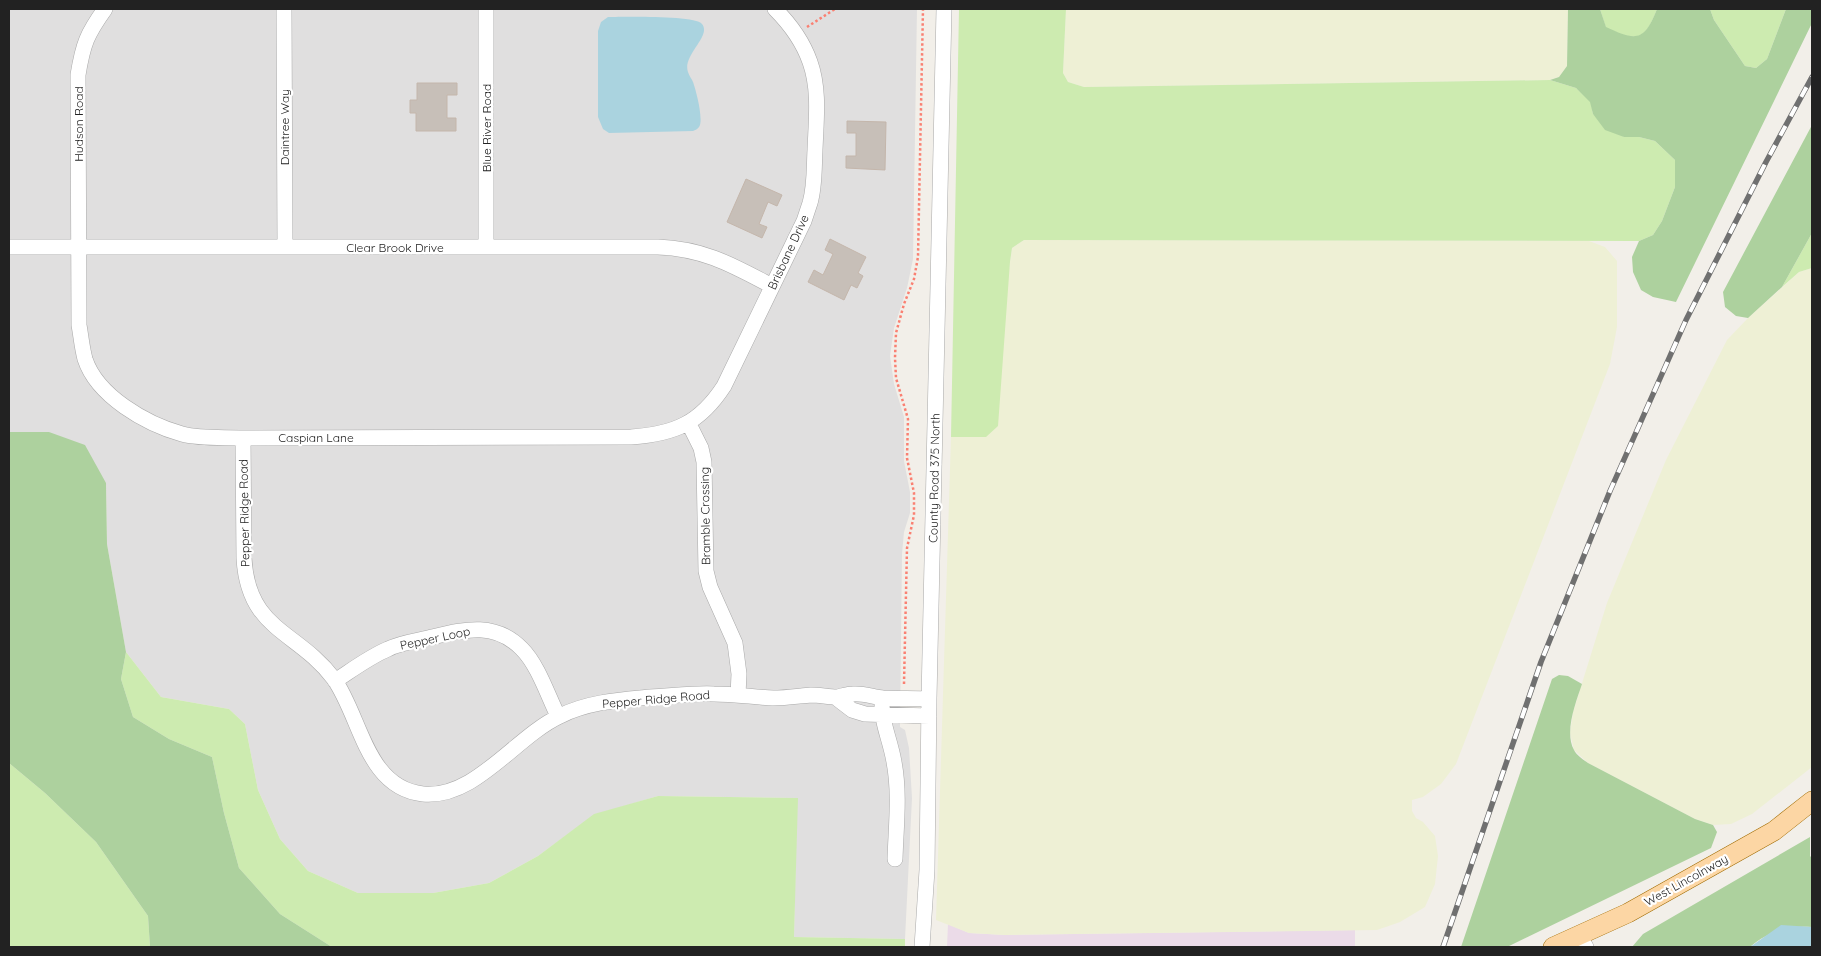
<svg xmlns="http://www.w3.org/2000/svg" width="1821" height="956" viewBox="0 0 1821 956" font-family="Quicksand,sans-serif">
	<rect width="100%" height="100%" fill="#f2efe9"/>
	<path fill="#e0dfdf" d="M9,9h908l-4,250 -6,29 -13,40 -4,28 4,28 10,33v44l6,31v21l-6,19 -2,22 -2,173 5,3 4,18 3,50 -7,141 -111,-2 3,-139 -139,-2 -64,19 -56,41 -49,27 -56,10h-75l-50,-22 -28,-32 -22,-49 -13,-66 -16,-15 -68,-12 -35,-45 -19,-108 -1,-61 -57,-51h-40z"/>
	<path fill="#ebdbe8" d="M948,924l21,9 36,2 350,-5v17h-408z"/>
	<path fill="#eef0d5" d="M1066,9h502l-1,57 -8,11 -9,3 -466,7 -16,-5 -5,-9z
		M1024,240l565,1 16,6 12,14v66l-7,37 -154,400 -15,20 -18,13 -11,3v11l4,7 7,4 12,14 3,20 -3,28 -10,23 -25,15 -23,8 -372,5 -36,-2 -33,-13 15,-483h35l26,-189z
		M1812,268v499l-60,47 -21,10 -18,1 -18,-6 -107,-56 -14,-13 -4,-17 3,-21 34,-109 59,-143 61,-120 21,-22 51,-46z"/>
	<path fill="#cdebb0" d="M959,9h107l-3,64 5,9 16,5 466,-7 26,8 15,14 2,12 31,23h15l16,4 20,19v27l-13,34 -9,14 -14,6 -615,-1 -12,8 -2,14 -12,164 -12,11h-35z
		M1600,9h57c-13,34 -21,32 -51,19z
		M1710,9h76l-19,50 -11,9 -11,-2 -31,-46z
		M1812,233v35l-13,4 -17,15z
		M126,652l35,45 68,12 16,15 13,66 22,49 28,32 50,22h75l56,-10 49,-27 56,-42 64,-18 140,2 -4,139 111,2v8h-573l-52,-33 -41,-46 -15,-55 -12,-56 -43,-18 -36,-22 -12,-38z
		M9,763l36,30 51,49 52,74 2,31h-141z"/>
	<path fill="#add19e" d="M1568,9h32l6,18c30,14 38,15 51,-18h53l4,11 31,46 11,2 11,-9 19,-50h26v14l-136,279 -23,-5 -12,-7 -8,-18 -1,-15 7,-16 14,-6 9,-14 13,-34v-27l-20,-19 -16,-4h-15l-19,-7 -12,-16 -3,-12 -14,-14 -26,-8 9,-3 8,-11z
		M1812,125v108l-30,54 -34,31 -12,-2 -11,-9 -2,-15z
		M9,432h40l36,13 21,38 1,61 19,108 -5,27 12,38 36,22 43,18 12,56 15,55 41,46 52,33h-182l-2,-31 -52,-74 -51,-49 -36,-30z
		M1559,675l9,1 14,8c-6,18 -18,48 -8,66 2,5 10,10 14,13l107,56 18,6 4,7 -6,16 -204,99h-46l91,-268z
		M1810,837v19l2,2v69c-24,-2 -43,4 -62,20h-118l11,-13z"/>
	<path fill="#aad3df" d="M608,17c15,0 87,-2 94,7 10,12 -20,31 -14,48 1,4 4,7 5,10 3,8 11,38 6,45 -1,2 -4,3 -6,4l-84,2 -6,-4 -5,-12v-86l3,-9z
		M1781,925l31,2v20h-62z"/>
	<path fill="#c7bfb8" stroke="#c4b6ab" d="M417,83h40v12h-10v23h9v13h-40v-18h-6v-13h7z
		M847,121l39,1 -1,48 -39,-2v-12h10v-23h-9z
		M746,179l36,16 -5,11 -9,-4 -9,22 8,3 -5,11 -35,-16z
		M830,239l36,18 -8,16 5,3 -6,12 -6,-3 -7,15 -36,-18 6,-12 9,5 10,-21 -8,-4z"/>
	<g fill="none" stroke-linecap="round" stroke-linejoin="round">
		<defs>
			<path id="minor" d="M105,9c-18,25 -22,35 -27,66l1,250c2,11 3,23 6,34 12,37 61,65 97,75 19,5 41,3 61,4l388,-1c44,-3 69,-14 93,-51l80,-165c2,-6 4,-12 6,-18 5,-17 4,-36 5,-53 1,-29 5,-60 -5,-88 -7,-20 -20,-38 -35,-53
				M284,9l1,237
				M9,247h649c47,2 74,18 114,39
				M486,247v-238
				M689,424l12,24 3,14 2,109 4,16 25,56 4,31 -1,21
				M243,438l1,120c4,73 53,72 90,121 27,38 32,109 89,115 52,5 92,-57 137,-78 28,-14 59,-16 90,-19 22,-1 43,-4 64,-3 20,0 39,3 59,4 13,0 26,-2 38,-3 9,0 17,2 26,2 5,-1 11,-3 16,-3 10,-1 20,3 30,4 15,1 31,0 46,1
				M335,681c17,-11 34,-24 53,-32 12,-6 27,-8 40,-11 34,-8 66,-18 94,11 16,16 26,47 36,67
				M835,697l17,13 13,4 64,2
				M882,698c-1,26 8,40 12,64 6,31 2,65 1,97
				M1579,935l7,12
				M922,947l5,-77 2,-171 15,-690"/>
			<path id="major" d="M1553,947l75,-34 146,-82 38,-30"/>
		</defs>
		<use href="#minor" stroke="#a9a9a9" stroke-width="16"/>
		<use href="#major" stroke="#a06b00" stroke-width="20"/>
		<path stroke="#fa8072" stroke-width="2.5" stroke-dasharray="2.5 2.5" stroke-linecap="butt" d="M807,27l28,-18
			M904,684l3,-136 7,-33v-22l-7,-35 1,-39 -12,-41 -1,-20 1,-25 8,-29 10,-25 4,-22 5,-248"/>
		<use href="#minor" stroke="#fff" stroke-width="15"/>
		<use href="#major" stroke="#fcd6a4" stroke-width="19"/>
		<defs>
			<path id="rail" d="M1443,947l98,-285 69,-171 76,-171 80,-158 46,-85"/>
		</defs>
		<use href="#rail" stroke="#707070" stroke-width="5.5"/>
		<use href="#rail" stroke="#fff" stroke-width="4" stroke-dasharray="11" stroke-linecap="butt"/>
	</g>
	<g text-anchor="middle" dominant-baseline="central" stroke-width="4.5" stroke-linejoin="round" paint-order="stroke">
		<g font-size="12" fill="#222" stroke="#fff">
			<text transform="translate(78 124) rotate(-90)">Hudson Road</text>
			<text transform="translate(284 127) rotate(-90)">Daintree Way</text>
			<text transform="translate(486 128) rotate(-90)">Blue River Road</text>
			<text x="395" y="247">Clear Brook Drive</text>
			<text transform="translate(788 252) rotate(-65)">Brisbane Drive</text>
			<text x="316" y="437">Caspian Lane</text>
			<text transform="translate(934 478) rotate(-89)">County Road 375 North</text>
			<text transform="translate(244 513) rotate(-91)">Pepper Ridge Road</text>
			<text transform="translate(705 516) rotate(-91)">Bramble Crossing</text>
			<text transform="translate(435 638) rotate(-12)">Pepper Loop</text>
			<text transform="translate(656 699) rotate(-5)">Pepper Ridge Road</text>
			<text transform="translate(1686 880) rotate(-29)">West Lincolnway</text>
		</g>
	</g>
	<rect width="1821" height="956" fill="none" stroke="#222222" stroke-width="20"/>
</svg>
